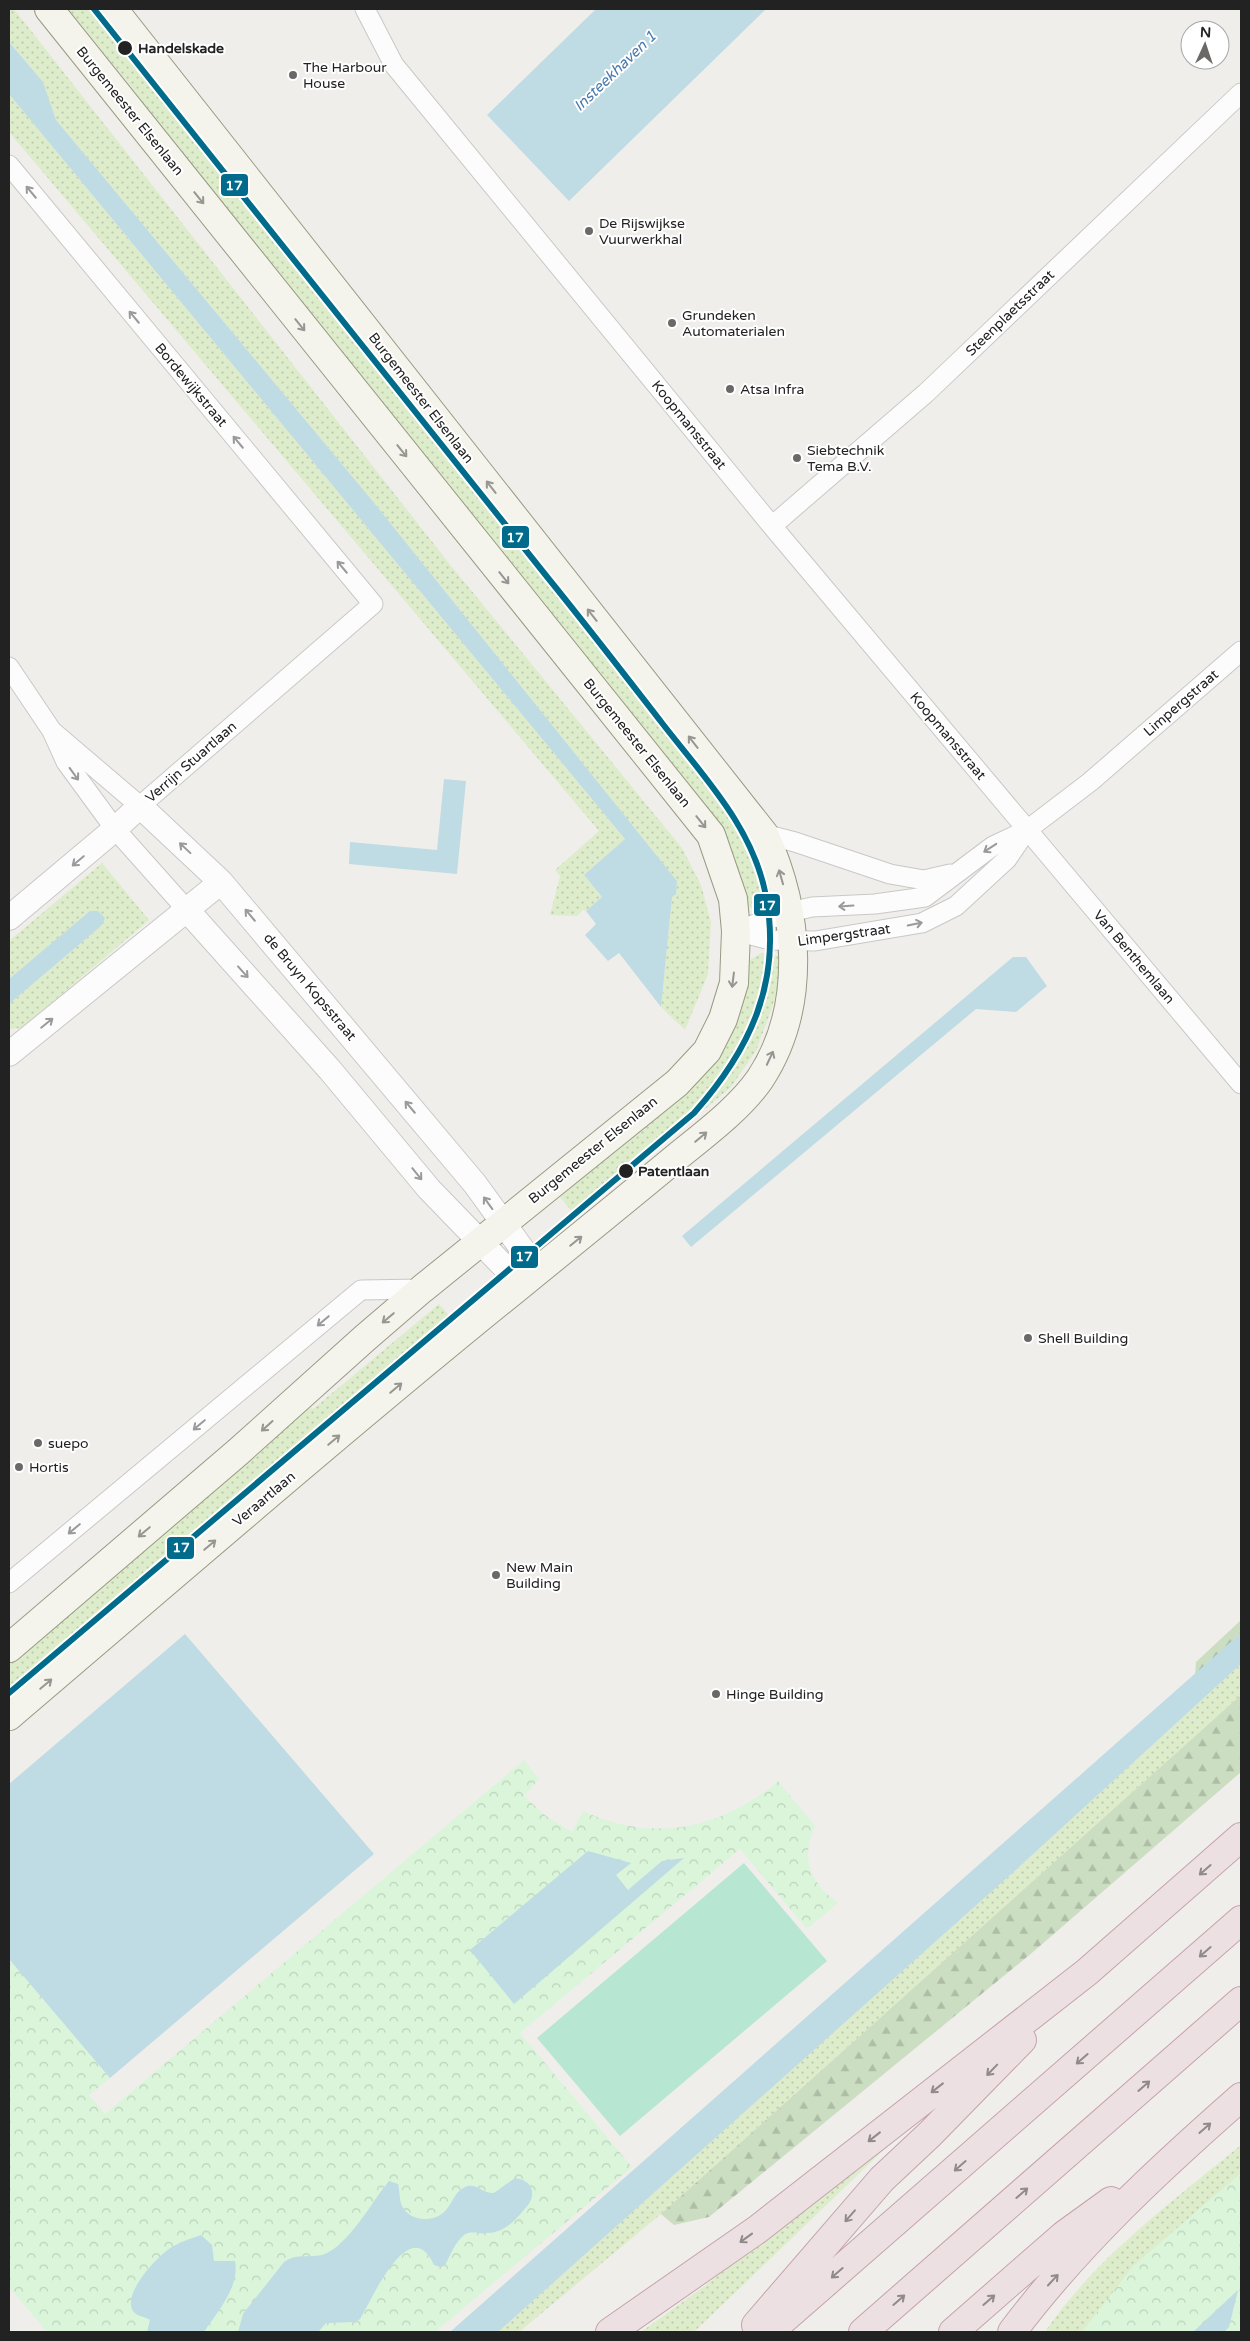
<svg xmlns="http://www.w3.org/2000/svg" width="1250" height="2341" viewBox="0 0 1250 2341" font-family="'Varela Round',sans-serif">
	<defs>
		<pattern id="grass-dots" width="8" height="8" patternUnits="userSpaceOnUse" patternTransform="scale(1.25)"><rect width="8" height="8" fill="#ddeccb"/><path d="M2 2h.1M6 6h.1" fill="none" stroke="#bdcaae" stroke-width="1.8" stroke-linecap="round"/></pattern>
		<pattern id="forest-firs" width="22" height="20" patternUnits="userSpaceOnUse" patternTransform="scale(1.25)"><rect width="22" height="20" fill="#cbdec1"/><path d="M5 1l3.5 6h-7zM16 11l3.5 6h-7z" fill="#aebea6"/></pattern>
		<pattern id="park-crowns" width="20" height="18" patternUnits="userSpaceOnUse" patternTransform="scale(1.25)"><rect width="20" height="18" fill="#daf5da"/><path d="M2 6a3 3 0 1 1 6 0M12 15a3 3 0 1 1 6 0" fill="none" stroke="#bbd2bb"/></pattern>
	</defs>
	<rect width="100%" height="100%" fill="#f0eeeb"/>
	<path fill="url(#grass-dots)" d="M9,9h5l434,553 234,286 19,37 10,37 -3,52 -23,56 -24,-23 11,-111 4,-3 1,-12 -302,-377 -319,-384 -13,-38 -34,-40z
		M68,9h31l21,24 636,805 20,67 -4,5 -14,2 -10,-6 -618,-808 6,-5z
		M9,94l616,745 -41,36 18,22 -16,14 -3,-1 -6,6 -27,-1 10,-39 -5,-6 44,-39 -590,-699z
		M102,863l47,57 -127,108 -13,1v-25l92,-78 3,-8 -6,-7 -8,1 -81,67v-38z
		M761,953l17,3 4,6 -1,13 -9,33 -16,43 -25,36 -154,131 -17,-21 106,-90 84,-147z
		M439,1304l16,18 -446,374v-32l221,-188 77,-73 6,6z
		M1241,1664v31l-580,519 -142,118h-21l521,-465z
		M917,2118l-223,214h-53l65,-47z
		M1241,2145v146l-48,41h-148c49,-73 128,-131 196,-187z"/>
	<path fill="url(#forest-firs)" d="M1241,1620v13l-46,43 1,-14z
		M1241,1695v77l-208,180 -324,265 -35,8 -13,-11z"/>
	<path fill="url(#park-crowns)" d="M524,1760l15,19 -15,17 22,20 26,16 11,-21c69,32 137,19 195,-30l37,45c-15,32 -5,57 23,77l-31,26 -67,-80 -220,184 112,134 -197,165h-388l-38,-45v-328l101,119 -21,17 16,19z
		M1241,2173v159h-159l51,-66z"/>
	<path fill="#b7e6d2" d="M744,1863l83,98 -207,175 -83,-98z"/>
	<path fill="#bfdbe3" d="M596,9h170l-197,192 -82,-86z
		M9,42l34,40 13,38 319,384 302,377 -1,13 -4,3 -11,110 -42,-54 -11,8 -23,-26 11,-11 -10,-13 16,-14 -18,-22 41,-36 -616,-745z
		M444,779l22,2 -9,93 -108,-10 1,-22 87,8z
		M90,911h8l7,7 -4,8 -92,78v-25z
		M1013,957h13l21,29 -31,26 -40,-3 -285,238 -9,-11z
		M1241,1633v31l-222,203 -521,465h-48z
		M185,1634l189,220 -264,224 -101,-119v-175z
		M588,1851l43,12 -15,12 12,15 34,-29 22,-3 -170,146 -44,-54z
		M515,2178c9,2 15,4 17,13 1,10 -4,14 -10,21 -9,11 -20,21 -35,21 -9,1 -16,-3 -23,2 -9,7 -14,21 -19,30l-5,2 -6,-2c-24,-54 -62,34 -74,54l-5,3 -29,1 -8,9h-80l5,-18 41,-52c13,-9 24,-4 38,-7 25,-7 51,-55 67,-74l9,3c2,7 1,16 4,22 8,16 32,17 43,5 8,-8 9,-19 20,-24 11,-5 18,7 29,6z
		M201,2235l11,10 2,16h21c5,26 -18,51 -31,71h-57l3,-12c-5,-4 -13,-3 -17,-9 -11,-17 23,-53 36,-62 10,-7 21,-10 32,-14z
		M1238,2290l-9,37 -5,5h-31z"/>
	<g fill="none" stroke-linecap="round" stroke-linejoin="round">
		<defs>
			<path id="minor" d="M365,9l29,56 378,461 469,558
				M9,165l364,439 -233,202 -88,-75
				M772,526l154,-133 315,-300
				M9,667l43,64 14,31 49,67 72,81
				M764,834l31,8 95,32 34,6 26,-6
				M736,931l54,-19 22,-5 63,-3 50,-7 68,-51 34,-16 63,-48 151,-131
				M736,931l34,9 45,1 107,-18 34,-17 51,-47 19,-28
				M9,1583l352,-293 61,-1"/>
			<path id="tertiary" d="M187,910l143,160 99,119 92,95
				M9,918l106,-89 25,-23 81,76 254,302 63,87
				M9,1054l212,-172"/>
			<path id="secondary" d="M9,1648l229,-196 127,-114 57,-49 255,-206 30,-32 16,-32 11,-36 2,-52 -3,-32 -22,-64 -662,-826
				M9,1716c169,-144 337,-290 510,-430 53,-43 106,-86 159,-130 27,-22 62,-48 82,-77 48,-73 39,-169 4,-245l-651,-825"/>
			<path id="motorway" d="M756,2325l126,-146 48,-45 92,-94
				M610,2332l148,-103 329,-257 154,-135
				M769,2332l472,-412
				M863,2332l378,-331
				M953,2332l111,-97 47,-34
				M1012,2332c66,-88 147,-163 229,-235"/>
		</defs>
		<use href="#minor" stroke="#c9c8c7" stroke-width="21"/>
		<use href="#tertiary" stroke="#c9c8c7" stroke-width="26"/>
		<use href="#secondary" stroke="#999a82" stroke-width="30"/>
		<use href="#motorway" stroke="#c5a2ac" stroke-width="30"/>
		<use href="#minor" stroke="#fdfcfc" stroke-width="19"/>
		<use href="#tertiary" stroke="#fdfcfc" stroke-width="24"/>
		<use href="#secondary" stroke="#f4f4ed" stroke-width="28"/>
		<use href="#motorway" stroke="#ece0e2" stroke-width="28"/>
		<defs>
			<path id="tram-1" d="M9,1693l685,-580c56,-63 88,-131 72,-217 -13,-69 -63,-120 -104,-173 -38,-49 -75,-97 -114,-145 -151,-189 -303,-379 -454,-569"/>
		</defs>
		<use href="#tram-1" stroke="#fff" stroke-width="10"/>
		<use href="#tram-1" stroke="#006b8b" stroke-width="6"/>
	</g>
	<defs><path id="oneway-shaft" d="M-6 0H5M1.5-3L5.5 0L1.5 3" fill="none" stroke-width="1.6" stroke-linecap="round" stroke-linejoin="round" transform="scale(1.25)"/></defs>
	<g stroke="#9a9a9a">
		<use href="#oneway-shaft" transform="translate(31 192) rotate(-130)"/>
		<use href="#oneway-shaft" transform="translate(134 317) rotate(-130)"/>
		<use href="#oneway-shaft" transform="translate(238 442) rotate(-130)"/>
		<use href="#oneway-shaft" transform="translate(342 567) rotate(-130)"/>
		<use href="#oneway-shaft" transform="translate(74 774) rotate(54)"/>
		<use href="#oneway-shaft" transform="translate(185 848) rotate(-137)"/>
		<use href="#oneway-shaft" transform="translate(990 848) rotate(147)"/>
		<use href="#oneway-shaft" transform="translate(78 861) rotate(140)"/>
		<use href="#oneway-shaft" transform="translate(846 906) rotate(176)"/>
		<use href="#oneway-shaft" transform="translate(250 915) rotate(-130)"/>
		<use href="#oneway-shaft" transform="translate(915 924) rotate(-12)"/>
		<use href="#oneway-shaft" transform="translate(243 972) rotate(48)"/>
		<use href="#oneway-shaft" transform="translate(47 1023) rotate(-39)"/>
		<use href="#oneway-shaft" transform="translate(410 1107) rotate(-130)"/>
		<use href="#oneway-shaft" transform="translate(417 1174) rotate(51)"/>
		<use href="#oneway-shaft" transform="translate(488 1203) rotate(-126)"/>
		<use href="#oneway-shaft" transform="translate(323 1321) rotate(140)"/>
		<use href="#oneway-shaft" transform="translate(199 1425) rotate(140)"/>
		<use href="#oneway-shaft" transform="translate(74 1529) rotate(140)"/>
	</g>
	<g stroke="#969692">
		<use href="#oneway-shaft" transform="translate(199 198) rotate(51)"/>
		<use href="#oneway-shaft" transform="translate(300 325) rotate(51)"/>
		<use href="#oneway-shaft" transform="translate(402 451) rotate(51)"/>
		<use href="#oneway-shaft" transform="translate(491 487) rotate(-128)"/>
		<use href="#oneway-shaft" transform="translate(504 578) rotate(51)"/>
		<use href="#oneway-shaft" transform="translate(592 615) rotate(-128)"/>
		<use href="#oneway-shaft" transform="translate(693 742) rotate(-128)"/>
		<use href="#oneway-shaft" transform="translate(701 822) rotate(51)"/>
		<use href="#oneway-shaft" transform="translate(781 877) rotate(-106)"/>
		<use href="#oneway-shaft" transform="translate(733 980) rotate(97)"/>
		<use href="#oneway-shaft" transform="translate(770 1058) rotate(-65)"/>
		<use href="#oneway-shaft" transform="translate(701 1137) rotate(-40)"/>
		<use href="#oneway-shaft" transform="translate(576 1241) rotate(-39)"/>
		<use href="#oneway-shaft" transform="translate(388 1318) rotate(140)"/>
		<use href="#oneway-shaft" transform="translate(396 1388) rotate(-40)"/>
		<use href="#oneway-shaft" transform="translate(267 1426) rotate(138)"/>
		<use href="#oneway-shaft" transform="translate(334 1440) rotate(-40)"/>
		<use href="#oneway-shaft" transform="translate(144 1532) rotate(140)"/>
		<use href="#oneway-shaft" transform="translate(210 1545) rotate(-40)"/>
		<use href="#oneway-shaft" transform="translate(46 1684) rotate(-40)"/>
	</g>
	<g stroke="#918a8c">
		<use href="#oneway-shaft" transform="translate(1205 1870) rotate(139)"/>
		<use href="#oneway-shaft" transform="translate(1205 1952) rotate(139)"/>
		<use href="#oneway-shaft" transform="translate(1082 2059) rotate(139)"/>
		<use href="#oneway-shaft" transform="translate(992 2070) rotate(134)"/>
		<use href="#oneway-shaft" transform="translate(1144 2086) rotate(-41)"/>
		<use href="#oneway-shaft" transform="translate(937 2088) rotate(142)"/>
		<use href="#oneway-shaft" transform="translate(1205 2128) rotate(-41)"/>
		<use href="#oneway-shaft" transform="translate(874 2137) rotate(142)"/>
		<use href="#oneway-shaft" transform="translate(960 2166) rotate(139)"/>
		<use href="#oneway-shaft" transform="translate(1022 2193) rotate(-41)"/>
		<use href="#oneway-shaft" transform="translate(850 2216) rotate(131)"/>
		<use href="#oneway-shaft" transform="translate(746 2238) rotate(144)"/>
		<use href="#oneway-shaft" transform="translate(837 2273) rotate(139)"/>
		<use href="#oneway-shaft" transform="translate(1053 2280) rotate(-47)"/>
		<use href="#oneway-shaft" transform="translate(899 2300) rotate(-41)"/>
		<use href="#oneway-shaft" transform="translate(989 2300) rotate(-41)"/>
	</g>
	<g fill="#222" stroke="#fff" stroke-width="2">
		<circle cx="125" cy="48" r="8"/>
		<circle cx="626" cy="1171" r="8"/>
	</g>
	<g fill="#6a6968" stroke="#fff" stroke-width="2">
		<circle cx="293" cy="75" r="5"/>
		<circle cx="589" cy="231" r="5"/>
		<circle cx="672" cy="323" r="5"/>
		<circle cx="730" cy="389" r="5"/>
		<circle cx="797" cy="458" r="5"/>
		<circle cx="1028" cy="1338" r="5"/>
		<circle cx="38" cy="1443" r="5"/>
		<circle cx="19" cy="1467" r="5"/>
		<circle cx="496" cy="1575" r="5"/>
		<circle cx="716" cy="1694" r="5"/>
	</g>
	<g text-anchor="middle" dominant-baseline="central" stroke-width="4" stroke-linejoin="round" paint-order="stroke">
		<g font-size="14" font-weight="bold" fill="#222" stroke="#fff" text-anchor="start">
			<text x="138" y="48">Handelskade</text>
			<text x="638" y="1171">Patentlaan</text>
		</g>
		<g font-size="14" fill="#222" stroke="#fff" text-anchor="start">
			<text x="303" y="67">The Harbour<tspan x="303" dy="16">House</tspan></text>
			<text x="599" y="223">De Rijswijkse<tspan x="599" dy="16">Vuurwerkhal</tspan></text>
			<text x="682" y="315">Grundeken<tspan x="682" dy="16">Automaterialen</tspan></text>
			<text x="740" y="389">Atsa Infra</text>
			<text x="807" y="450">Siebtechnik<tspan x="807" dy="16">Tema B.V.</tspan></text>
			<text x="1038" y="1338">Shell Building</text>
			<text x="48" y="1443">suepo</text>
			<text x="29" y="1467">Hortis</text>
			<text x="506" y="1567">New Main<tspan x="506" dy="16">Building</tspan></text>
			<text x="726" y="1694">Hinge Building</text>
		</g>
		<g font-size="14" fill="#222" stroke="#fff">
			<text transform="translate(130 111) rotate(51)">Burgemeester Elsenlaan</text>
			<text transform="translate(1010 313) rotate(-44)">Steenplaetsstraat</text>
			<text transform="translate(191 385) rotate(50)">Bordewijkstraat</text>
			<text transform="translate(421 398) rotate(52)">Burgemeester Elsenlaan</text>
			<text transform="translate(689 425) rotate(51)">Koopmansstraat</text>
			<text transform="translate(1181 703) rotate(-41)">Limpergstraat</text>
			<text transform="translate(948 736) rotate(50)">Koopmansstraat</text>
			<text transform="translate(637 743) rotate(51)">Burgemeester Elsenlaan</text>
			<text transform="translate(191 762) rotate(-41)">Verrijn Stuartlaan</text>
			<text transform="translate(844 935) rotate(-8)">Limpergstraat</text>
			<text transform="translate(1134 957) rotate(50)">Van Benthemlaan</text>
			<text transform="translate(310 987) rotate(50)">de Bruyn Kopsstraat</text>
			<text transform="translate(593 1150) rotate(-39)">Burgemeester Elsenlaan</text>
			<text transform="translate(264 1499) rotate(-40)">Veraartlaan</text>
		</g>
		<g font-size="15" font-style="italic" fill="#4a7aab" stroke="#fff">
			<text transform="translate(615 71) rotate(-44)">Insteekhaven 1</text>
		</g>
	</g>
	<g stroke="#fff" stroke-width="2">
		<rect x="220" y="173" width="29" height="24" rx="5" fill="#006b8b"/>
		<rect x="501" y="525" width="29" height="24" rx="5" fill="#006b8b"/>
		<rect x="753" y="893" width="28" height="24" rx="5" fill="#006b8b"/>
		<rect x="510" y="1245" width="29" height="24" rx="5" fill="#006b8b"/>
		<rect x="166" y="1536" width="29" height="24" rx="5" fill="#006b8b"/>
	</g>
	<g font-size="14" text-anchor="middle" font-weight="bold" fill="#fff">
		<text x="234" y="190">17</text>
		<text x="515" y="542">17</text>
		<text x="767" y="910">17</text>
		<text x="524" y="1261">17</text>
		<text x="181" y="1552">17</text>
	</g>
	<rect width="1250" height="2341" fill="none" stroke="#222222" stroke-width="20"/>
	<g transform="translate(1205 45) rotate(3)"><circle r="24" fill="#ffffff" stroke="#a7a7a7"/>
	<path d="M0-4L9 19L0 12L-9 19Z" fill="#6a6968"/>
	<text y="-8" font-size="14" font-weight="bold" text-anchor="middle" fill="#222222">N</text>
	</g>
</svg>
